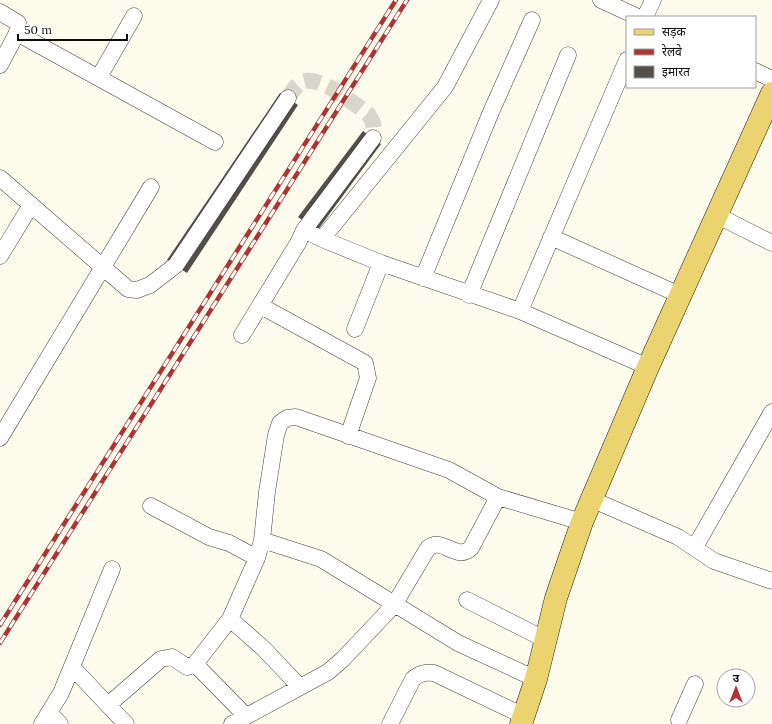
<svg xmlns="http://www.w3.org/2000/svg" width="772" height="724" viewBox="0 0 772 724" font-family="Lora,'Noto Sans Devanagari',serif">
	<rect width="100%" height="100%" fill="#fdfbec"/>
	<path fill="#534e49" d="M280,93l18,12 -111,168 -20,-13z
		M363,131l18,13 -64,87 -19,-14z"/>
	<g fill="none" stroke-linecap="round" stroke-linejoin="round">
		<path stroke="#d9d7ca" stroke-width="16" stroke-dasharray="16 8" stroke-linecap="butt" d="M288,98c4,-6 8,-13 14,-16 18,-8 52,22 66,32 6,8 7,14 5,24"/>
		<defs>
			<path id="street" d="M601,0l37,17
				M0,12l18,11 -1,10
				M645,17l8,-17
				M0,65l17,-32 198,109
				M755,71l17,8
				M99,77l35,-61
				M0,178l128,111 9,1 13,-5 26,-20 112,-167
				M718,216l54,27
				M304,230l69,-92
				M551,237l131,59
				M322,239l123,-152 46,-87
				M0,256l31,-51
				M423,278l68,-166 41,-92
				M469,295l99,-240
				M261,306l104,57 3,15 -20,58
				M520,311l107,-251
				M355,329l26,-66
				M242,335l56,-92 6,-13 18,9 59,24 139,48 128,56
				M0,438l151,-251
				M591,499l87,38 36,24 58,20
				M151,506l58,31 20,6 28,15
				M262,540l59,19 137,84 78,36
				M695,547l77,-135
				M467,600l79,40
				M230,619l34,30 36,38
				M72,667l54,57
				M108,705l53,-46 11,-2 15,10 8,-3
				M49,713l11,11
				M246,716l-51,-52 35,-45 27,-61 5,-18 5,-48 9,-57 4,-12 7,-5 9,-1 153,53 49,27 84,25
				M679,720l16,-36
				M42,724l19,-31 51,-124
				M232,724l96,-52 15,-13 51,-54 34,-57c15,-12 28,14 43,0l27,-51
				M390,724l23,-45c7,-6 12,-7 21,-6l90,43"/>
			<path id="primary" d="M521,724l15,-45 20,-81 26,-76 66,-155 124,-274"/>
		</defs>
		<use href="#street" stroke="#3f3f3f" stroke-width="17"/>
		<use href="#primary" stroke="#1d1d1d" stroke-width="23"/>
		<use href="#street" stroke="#fff" stroke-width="16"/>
		<use href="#primary" stroke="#ebd46f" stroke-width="22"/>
		<defs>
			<path id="rail" d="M0,625l396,-625
				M0,643l407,-643"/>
		</defs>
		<use href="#rail" stroke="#ad3432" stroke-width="4.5"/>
		<use href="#rail" stroke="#fff" stroke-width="3" stroke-dasharray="9" stroke-linecap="butt"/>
	</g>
	<rect x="626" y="16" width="130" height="72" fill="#ffffff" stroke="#9e9e9e"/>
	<rect x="634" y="29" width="20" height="6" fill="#ebd46f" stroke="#9e9e9e"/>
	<text x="662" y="36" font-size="12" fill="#0c0c0c">सड़क</text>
	<rect x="634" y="49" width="20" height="6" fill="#ad3432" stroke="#9e9e9e"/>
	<text x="662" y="56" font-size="12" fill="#0c0c0c">रेलवे</text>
	<rect x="634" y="66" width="20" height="12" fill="#534e49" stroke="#9e9e9e"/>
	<text x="662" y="76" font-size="12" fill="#0c0c0c">इमारत</text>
	<g transform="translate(736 688)"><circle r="19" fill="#ffffff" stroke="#9e9e9e"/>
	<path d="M0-3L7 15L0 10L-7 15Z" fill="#ad3432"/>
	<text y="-6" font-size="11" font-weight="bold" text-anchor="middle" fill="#0c0c0c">उ</text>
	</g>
	<path d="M18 34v6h109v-6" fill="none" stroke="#0c0c0c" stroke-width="2"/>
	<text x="24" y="34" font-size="12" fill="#0c0c0c" stroke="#ffffff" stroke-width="3" paint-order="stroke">50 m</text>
</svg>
